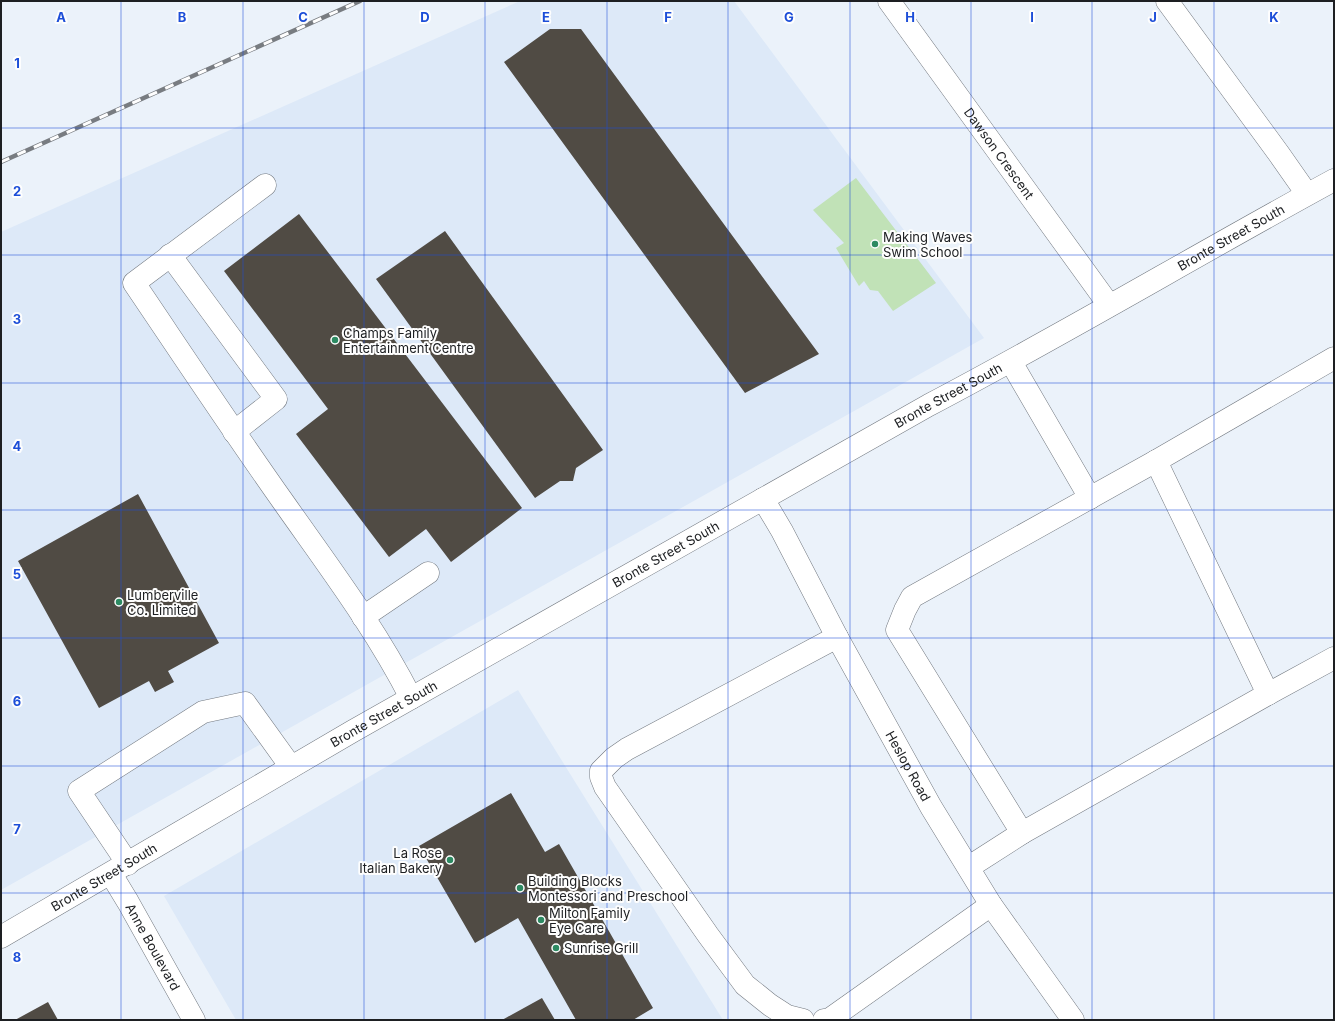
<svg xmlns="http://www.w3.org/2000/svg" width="1335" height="1021" viewBox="0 0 1335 1021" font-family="Inter,sans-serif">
	<rect width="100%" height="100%" fill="#ebf2fa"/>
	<path fill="#dde9f8" d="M520,1h214l250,337 -983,552v-658z
		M518,690l205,330h-487l-72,-124z"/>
	<path fill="#c1e2b7" d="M856,178l80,105 -43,28 -15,-20 -8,-1 -6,-9 -5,5 -23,-38 8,-5 -31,-33z"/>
	<path fill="#504b44" d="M550,29h31l238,325 -74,39 -241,-331z
		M299,214l223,294 -71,54 -25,-33 -37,28 -93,-123 32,-25 -104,-138z
		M445,231l158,219 -27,18 -3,13h-13l-25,17 -159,-219z
		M138,494l81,149 -51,28 6,11 -19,10 -6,-11 -50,27 -81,-147z
		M511,793l34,59 14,-8 94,164 -20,12h-57l-58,-102 -43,25 -56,-97z
		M542,998l13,22h-53z
		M48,1002l10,18h-43z"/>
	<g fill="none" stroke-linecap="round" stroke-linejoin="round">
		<defs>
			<g id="minor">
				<path id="s1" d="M889,1l220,304"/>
				<path d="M1167,1l112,153 28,40"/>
				<path d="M265,185l-131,98c50,74 99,148 150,220 45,64 92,126 127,195"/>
				<path d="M170,255l106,144 -42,33"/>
				<path d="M1011,362l79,136"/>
				<path d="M1156,461l112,233"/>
				<path id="s2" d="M763,499l19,32 55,106 94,170 60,98 82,115"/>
				<path d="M363,617l65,-44"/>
				<path d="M1022,833l-125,-203 8,-20 7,-13 244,-136 178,-103"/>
				<path d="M128,864l-49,-73 124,-79 42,-9 46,64"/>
				<path d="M969,867l53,-34 246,-139 66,-36"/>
				<path id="s3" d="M111,874l17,28 66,118"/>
				<path d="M803,1020l-16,-4 -17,-11 -25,-20 -37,-50 -103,-148 -4,-10v-6l13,-13 13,-9 210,-112"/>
				<path d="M824,1020l6,-1 161,-114"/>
			</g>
			<g id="major">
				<path id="s4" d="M1,937c118,-68 234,-138 352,-206l576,-326c137,-72 269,-151 405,-225"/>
			</g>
		</defs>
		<use href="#minor" stroke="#737980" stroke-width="23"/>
		<use href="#major" stroke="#737980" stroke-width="23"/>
		<use href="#minor" stroke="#fff" stroke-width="22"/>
		<use href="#major" stroke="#fff" stroke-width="22"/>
		<defs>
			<path id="rail" d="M1,162l359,-161"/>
		</defs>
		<use href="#rail" stroke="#787c81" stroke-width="4.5"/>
		<use href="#rail" stroke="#fefefe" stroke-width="3" stroke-dasharray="9" stroke-linecap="butt"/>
	</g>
	<path fill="none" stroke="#1d4ed8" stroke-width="1" stroke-opacity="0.55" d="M121,1v1019M243,1v1019M364,1v1019M485,1v1019M607,1v1019M728,1v1019M850,1v1019M971,1v1019M1092,1v1019M1214,1v1019M1,128h1333M1,255h1333M1,383h1333M1,510h1333M1,638h1333M1,766h1333M1,893h1333"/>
	<g fill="#2d8a62" stroke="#fefefe" stroke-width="1.5">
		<circle cx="875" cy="244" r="4"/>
		<circle cx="335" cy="340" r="4"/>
		<circle cx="119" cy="602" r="4"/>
		<circle cx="450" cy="860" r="4"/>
		<circle cx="520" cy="888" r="4"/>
		<circle cx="541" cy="920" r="4"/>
		<circle cx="556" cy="948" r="4"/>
	</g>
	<g text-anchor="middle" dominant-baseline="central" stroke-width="4" stroke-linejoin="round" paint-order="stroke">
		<g font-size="13" fill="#1d1f22" stroke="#fefefe">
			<text stroke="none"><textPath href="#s1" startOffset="188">Dawson Crescent</textPath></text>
			<text stroke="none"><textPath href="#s4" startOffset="1415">Bronte Street South</textPath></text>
			<text stroke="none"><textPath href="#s4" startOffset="1091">Bronte Street South</textPath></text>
			<text stroke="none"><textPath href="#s4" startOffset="767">Bronte Street South</textPath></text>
			<text stroke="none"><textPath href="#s4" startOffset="443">Bronte Street South</textPath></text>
			<text stroke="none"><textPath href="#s2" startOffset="304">Heslop Road</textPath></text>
			<text stroke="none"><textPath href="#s4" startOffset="119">Bronte Street South</textPath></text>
			<text stroke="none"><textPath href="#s3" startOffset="84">Anne Boulevard</textPath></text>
		</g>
		<g font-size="13" fill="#1d1f22" stroke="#fefefe" text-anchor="start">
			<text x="883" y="237">Making Waves<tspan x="883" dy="15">Swim School</tspan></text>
			<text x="343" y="333">Champs Family<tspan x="343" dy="15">Entertainment Centre</tspan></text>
			<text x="127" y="595">Lumberville<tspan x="127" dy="15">Co. Limited</tspan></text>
			<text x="442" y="853" text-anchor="end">La Rose<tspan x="442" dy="15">Italian Bakery</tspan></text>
			<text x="528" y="881">Building Blocks<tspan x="528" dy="15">Montessori and Preschool</tspan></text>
			<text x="549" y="913">Milton Family<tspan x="549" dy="15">Eye Care</tspan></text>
			<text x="564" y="948">Sunrise Grill</text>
		</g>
	</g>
	<g font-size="13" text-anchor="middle" font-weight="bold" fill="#1d4ed8" stroke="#fefefe" stroke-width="4" stroke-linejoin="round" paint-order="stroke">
		<text x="61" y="22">A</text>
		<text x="182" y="22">B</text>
		<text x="303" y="22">C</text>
		<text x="425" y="22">D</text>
		<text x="546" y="22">E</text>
		<text x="668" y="22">F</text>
		<text x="789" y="22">G</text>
		<text x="910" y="22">H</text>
		<text x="1032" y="22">I</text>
		<text x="1153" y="22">J</text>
		<text x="1274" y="22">K</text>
		<text x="17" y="68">1</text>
		<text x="17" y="196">2</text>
		<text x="17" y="324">3</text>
		<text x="17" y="451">4</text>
		<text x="17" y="579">5</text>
		<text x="17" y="706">6</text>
		<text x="17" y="834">7</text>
		<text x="17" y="962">8</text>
	</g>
	<rect width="1335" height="1021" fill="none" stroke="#1d1f22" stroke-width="4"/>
</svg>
